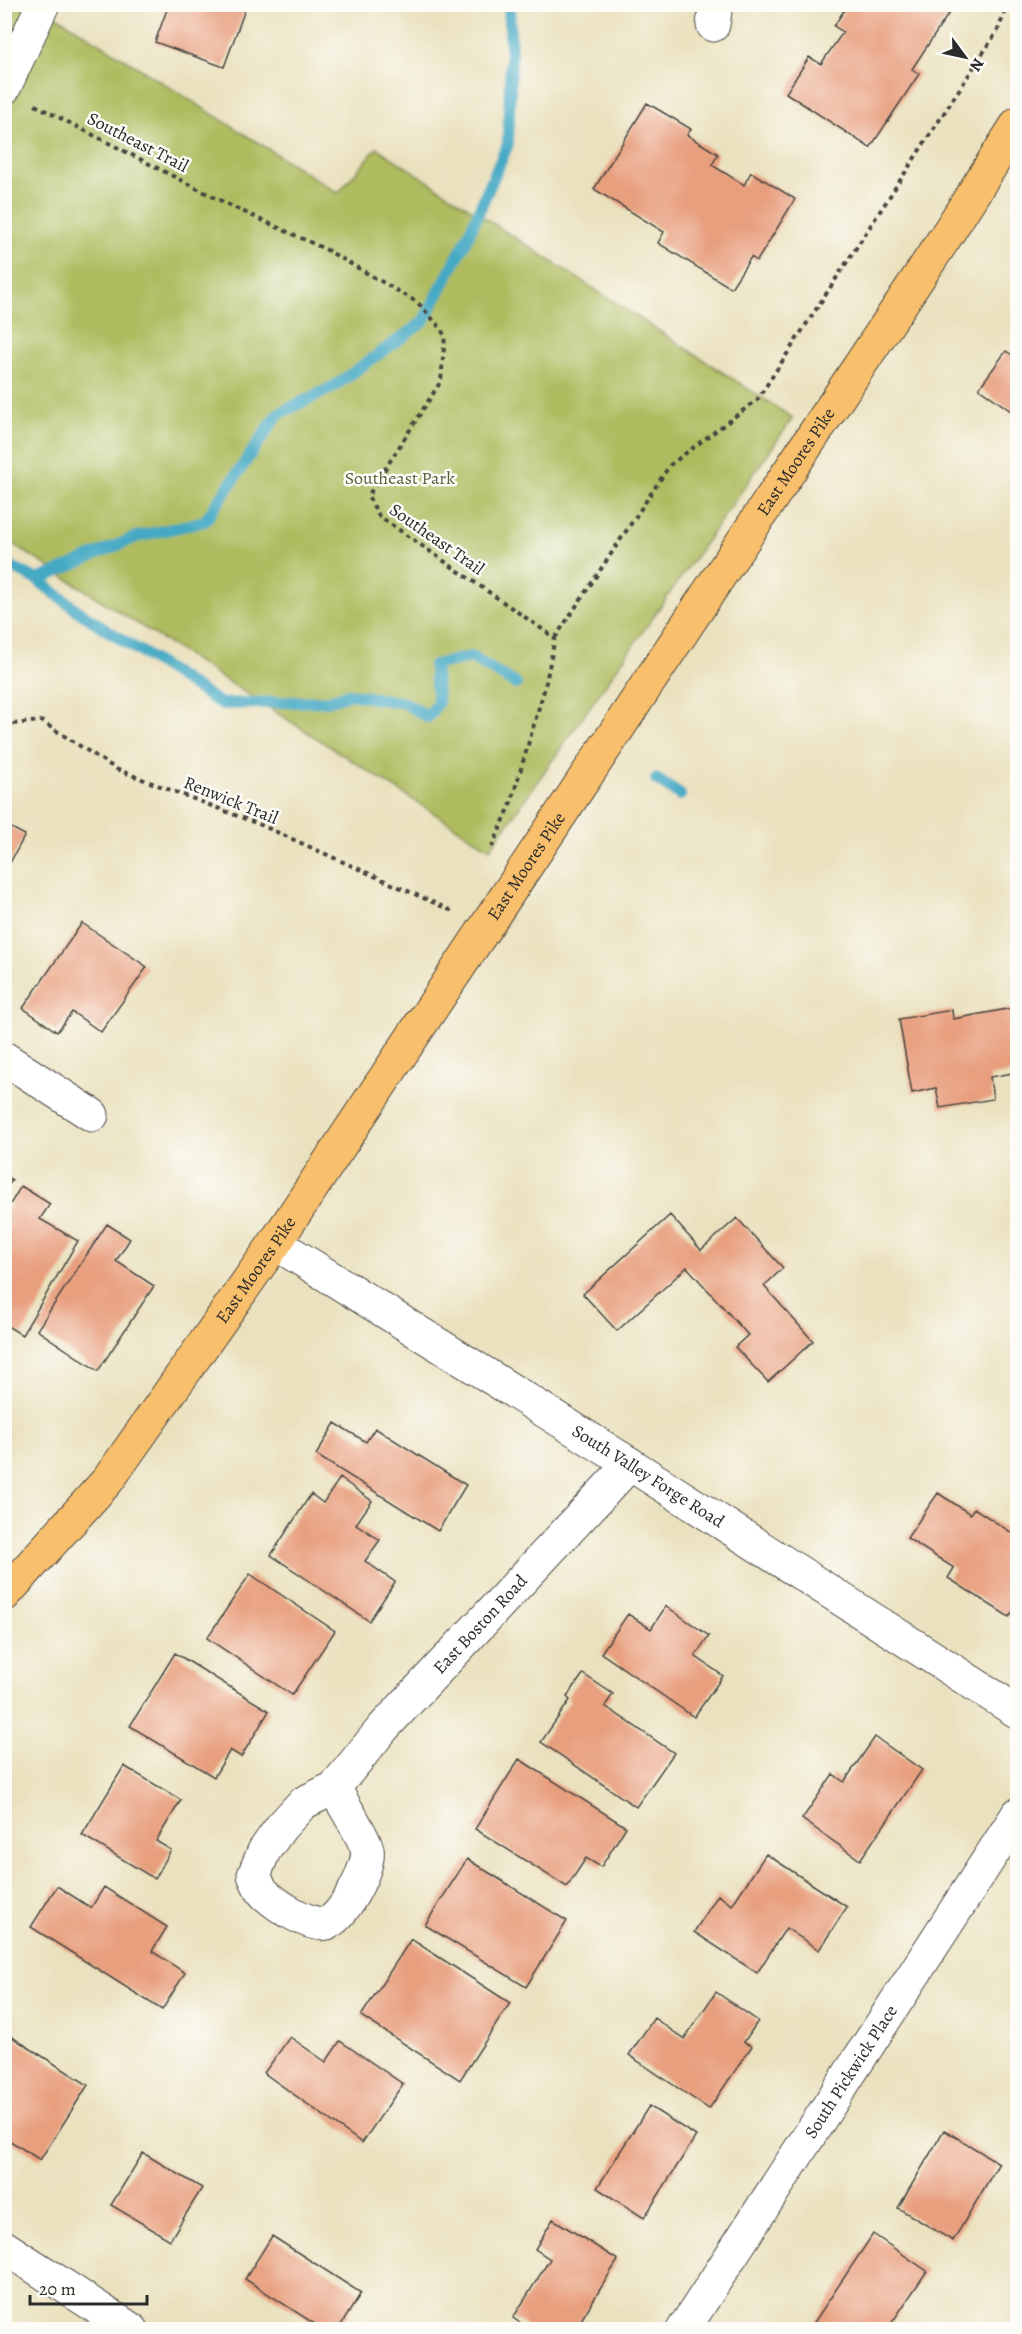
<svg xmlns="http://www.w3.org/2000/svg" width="1022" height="2334" viewBox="0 0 1022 2334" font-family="Alegreya,serif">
	<rect width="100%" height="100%" fill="#fdfcf7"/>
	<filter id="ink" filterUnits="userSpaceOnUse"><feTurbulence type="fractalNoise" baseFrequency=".0167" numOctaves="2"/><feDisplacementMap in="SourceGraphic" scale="12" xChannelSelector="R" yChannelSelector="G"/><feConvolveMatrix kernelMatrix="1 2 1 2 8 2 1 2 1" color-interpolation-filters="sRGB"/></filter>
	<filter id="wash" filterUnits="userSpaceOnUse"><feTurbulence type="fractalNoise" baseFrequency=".008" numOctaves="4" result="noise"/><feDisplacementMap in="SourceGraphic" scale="24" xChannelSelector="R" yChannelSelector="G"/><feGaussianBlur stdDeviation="1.35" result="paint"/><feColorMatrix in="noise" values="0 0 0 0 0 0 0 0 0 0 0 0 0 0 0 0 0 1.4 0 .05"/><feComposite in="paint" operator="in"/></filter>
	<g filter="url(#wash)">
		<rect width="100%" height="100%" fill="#eae1be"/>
		<path fill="#aebc5e" stroke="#6c7444" stroke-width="1.5" d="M4,5h35l299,188 39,-45 416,270 -303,431 -485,-310z"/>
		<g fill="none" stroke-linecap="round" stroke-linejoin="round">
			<path stroke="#44a9c4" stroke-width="12" d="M4,563l34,17 40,31 143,93 106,-3 22,-7 56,9 23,14 10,-15 -4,-37 37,-8 45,27
				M38,580l98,-43 69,-16 73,-107 55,-27 90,-65 42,-79 43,-99 3,-87 -2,-53
				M656,779l24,16"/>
		</g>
		<g id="blocks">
			<path fill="#e89f7e" d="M169,4h78l-23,63 -69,-25z
				M848,4h107l-43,65 7,5 -49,74 -84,-55 23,-36 12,7 22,-32 -9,-6z
				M647,103l44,26 -4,6 31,19 -6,11 32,20 7,-13 44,27 -38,62 -6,-4 -20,31 -73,-45 6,-11 -70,-43z
				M1006,351l12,8v57l-39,-28z
				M4,824l21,11 -21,39z
				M82,923l65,44 -46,65 -29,-20 -15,20 -34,-24z
				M1018,1007v65l-28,5 3,22 -53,9 -4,-20 -24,5 -13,-74 53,-9 1,9z
				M4,1175l8,5 -8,13z
				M21,1186l29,18 -10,15 38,22 -56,94 -18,-11 2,-31 -1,-80z
				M670,1215l31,35 36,-32 46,50 -19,18 49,55 -45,41 -33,-35 13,-12 -61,-68 -70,64 -34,-37z
				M107,1224l23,15 -14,22 38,25 -56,85 -61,-41z
				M335,1423l31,19 9,-14 91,57 -28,46 -122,-76z
				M340,1478l32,23 -16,23 24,16 -15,21 30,21 -26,39 -98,-66 40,-61 12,9z
				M938,1493l32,21 4,-6 44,29v67l-9,13 -61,-39 6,-10 -47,-30z
				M250,1574l85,57 -43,64 -85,-57z
				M666,1606l43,30 -14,20 28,20 -29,41 -93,-64 27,-39 23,15z
				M175,1653l94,58 -28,46 -11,-7 -16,27 -84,-51z
				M583,1674l30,20 -8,12 69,47 -38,54 -95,-65 29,-42 -3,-3z
				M875,1737l47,33 -62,90 -58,-41 31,-45 11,8z
				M519,1759l107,68 -25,40 -15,-9 -19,29 -92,-58z
				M124,1766l57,34 -25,41 15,9 -16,29 -73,-44z
				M766,1854l81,53 -28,43 -33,-22 -29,45 -63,-41 24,-37 14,10z
				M467,1859l100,62 -41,66 -101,-62z
				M57,1886l34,22 13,-21 63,40 -15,24 33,22 -23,37 -131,-83z
				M411,1939l99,64 -50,77 -99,-64z
				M716,1992l42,29 -14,21 8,4 -43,63 -80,-54 25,-37 30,21z
				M4,2032l84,53 -48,75 -36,-23z
				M290,2037l36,25 14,-21 63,43 -41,59 -98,-70z
				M649,2106l47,30 -52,82 -47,-30z
				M944,2130l55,33 -46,78 -55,-33z
				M143,2153l59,35 -32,52 -59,-35z
				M553,2219l65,41 -43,70h-44l-18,-12 37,-59 -15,-10z
				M873,2234l54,37 -40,59h-78z
				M272,2236l89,57 -23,37h-14l-79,-51z"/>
		</g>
	</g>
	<g filter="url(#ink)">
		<use href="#blocks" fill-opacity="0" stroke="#484641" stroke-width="1.5"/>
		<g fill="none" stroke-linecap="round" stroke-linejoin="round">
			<defs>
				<g id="minor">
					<path d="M713,25l3,-21"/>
					<path d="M4,88l39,-84"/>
					<path d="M4,1058l88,57"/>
					<path id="s1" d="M275,1243l355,221 388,248"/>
					<path id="s2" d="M334,1788c8,14 30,49 33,61 4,17 -24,69 -40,74 -16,5 -50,-18 -61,-28 -6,-5 -9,-13 -12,-20l10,-24 17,-24 22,-24 31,-15 49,-60 247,-264"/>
					<path d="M4,2247l128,83"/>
					<path id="s3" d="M683,2330l335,-516"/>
				</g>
				<g id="major">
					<path id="s4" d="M4,1595l104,-115 167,-237 671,-1007 72,-113"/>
				</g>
			</defs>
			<use href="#minor" stroke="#484641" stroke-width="35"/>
			<use href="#major" stroke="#484641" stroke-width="35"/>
			<path stroke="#484641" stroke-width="4" stroke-dasharray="4.5 4.5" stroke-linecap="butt" d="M35,105l198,102 92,42 92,53 21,23 7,11 -4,45 -73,115 11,20 176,122 -10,49 -35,119 -18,41
				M555,638l115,-173 87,-65 241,-370 10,-26
				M4,725l37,-4 75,48 145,56 189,85 2,-2"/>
			<use href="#minor" stroke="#fff" stroke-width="33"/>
			<use href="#major" stroke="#f8bf6c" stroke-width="33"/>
		</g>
	</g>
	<g text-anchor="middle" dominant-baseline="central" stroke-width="5" stroke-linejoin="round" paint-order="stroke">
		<g font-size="18" fill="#2b2b2b" stroke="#fdfcf7">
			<text transform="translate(138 142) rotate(27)">Southeast Trail</text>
			<text stroke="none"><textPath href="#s4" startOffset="1384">East Moores Pike</textPath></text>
			<text transform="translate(437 539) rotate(35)">Southeast Trail</text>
			<text transform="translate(231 800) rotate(22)">Renwick Trail</text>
			<text stroke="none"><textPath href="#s4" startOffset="898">East Moores Pike</textPath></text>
			<text stroke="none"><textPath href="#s4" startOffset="412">East Moores Pike</textPath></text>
			<text stroke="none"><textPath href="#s1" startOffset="440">South Valley Forge Road</textPath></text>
			<text stroke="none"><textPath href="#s2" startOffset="591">East Boston Road</textPath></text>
			<text stroke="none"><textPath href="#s3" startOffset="308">South Pickwick Place</textPath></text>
		</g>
		<g font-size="18" fill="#595e3d" stroke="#fdfcf7">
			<text x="400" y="478">Southeast Park</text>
		</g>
	</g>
	<rect width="1022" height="2334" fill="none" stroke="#fdfcf7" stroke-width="24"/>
	<g transform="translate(965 57) rotate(123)" stroke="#fdfcf7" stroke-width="4.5" paint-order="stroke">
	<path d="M0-4.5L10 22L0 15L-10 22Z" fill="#2b2b2b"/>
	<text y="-9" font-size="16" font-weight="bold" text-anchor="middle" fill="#2b2b2b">N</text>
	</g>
	<path d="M30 2295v9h117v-9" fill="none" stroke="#2b2b2b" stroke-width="3"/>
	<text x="39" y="2295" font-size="18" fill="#2b2b2b" stroke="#fdfcf7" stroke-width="4.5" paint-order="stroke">20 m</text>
</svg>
